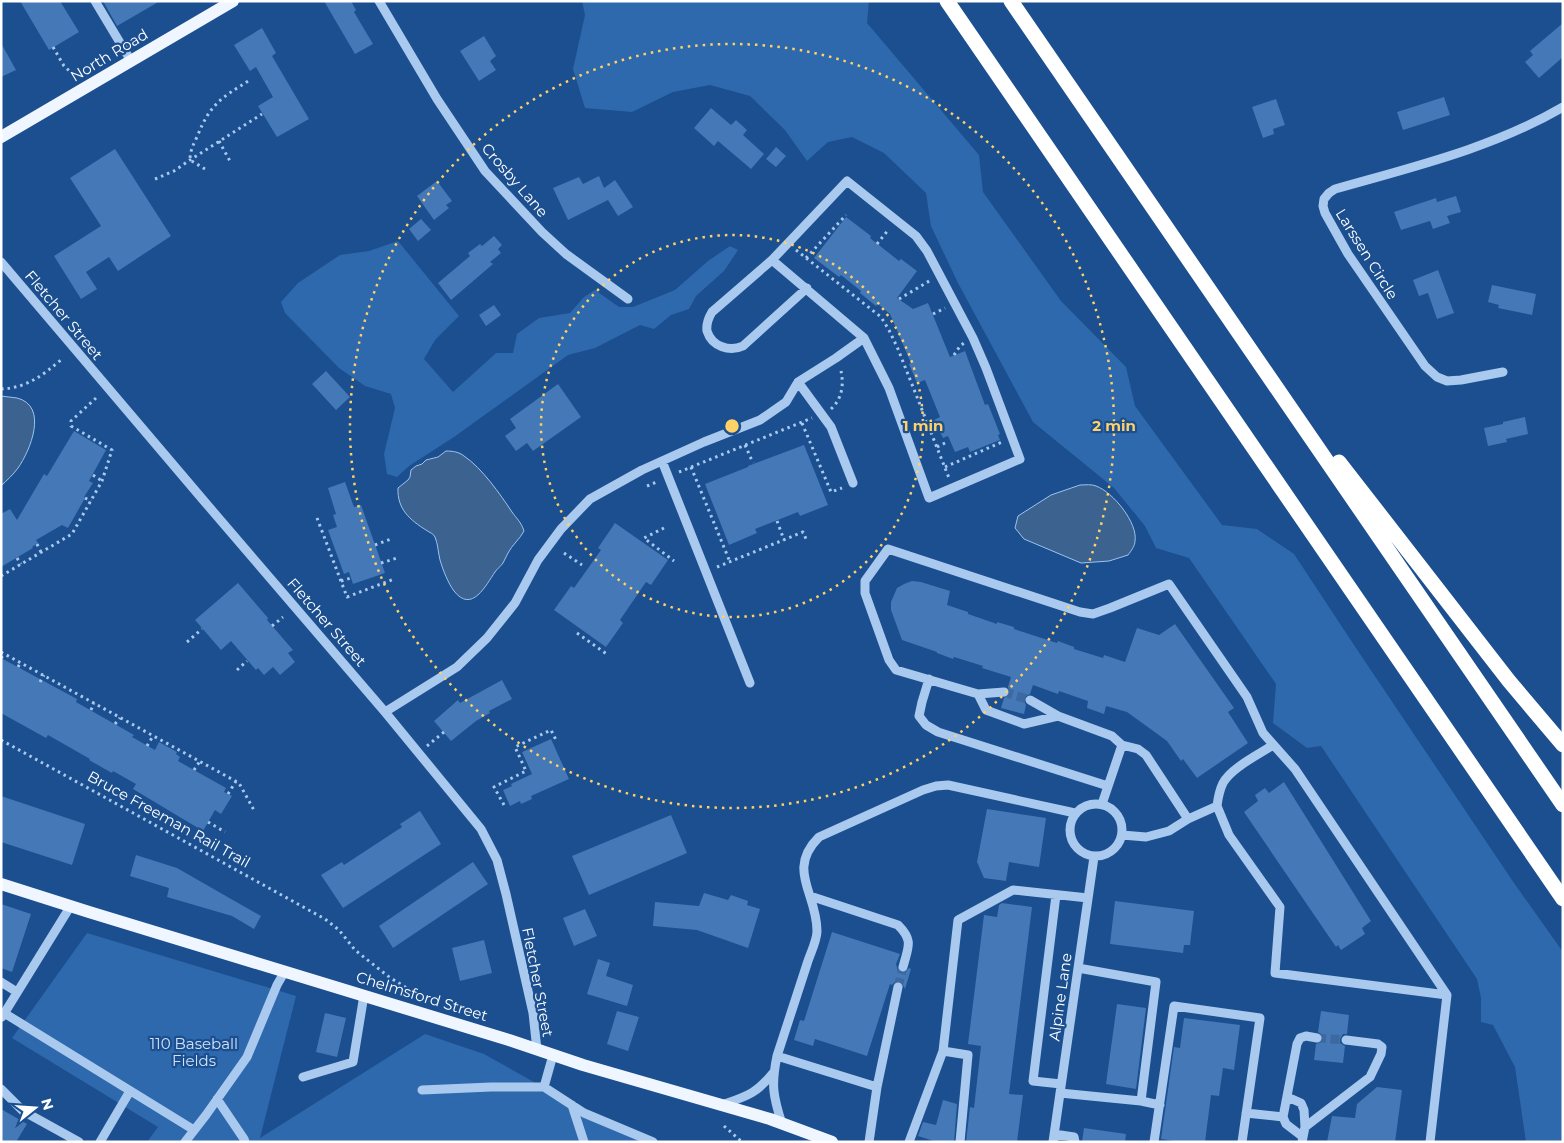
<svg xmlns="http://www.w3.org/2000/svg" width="1564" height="1143" viewBox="0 0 1564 1143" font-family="Montserrat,sans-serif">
	<rect width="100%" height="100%" fill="#1b4f8f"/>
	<path fill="#2e69ad" d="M582,1h287l-2,22 112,132 4,37 78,109 65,66 9,39 87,119 35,4 37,25 62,94 158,235 49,69v190h-37l-11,-75 -22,-42 -12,-3v-24l-4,-19 -156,-233 -14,2 -34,-25 3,-39 -87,-126 -33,-10 -11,-22 -31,-38 -81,-66 -75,-139 -27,-57 -5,-33 -42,-40 -32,-16 -24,5 -21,19 -22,-31 -35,-34 -40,-11 -37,7 -41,20 -47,-4 -12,-39 12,-54z
		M398,241l61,75 -24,24 -11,19 29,33 43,-39h17l4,-19 22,-16 31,-5 14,-16 11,-7 24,17h14l42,-17 33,-29 22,-15 8,4 -14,21 -28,25 -7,13 -18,6 -17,14 -14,-4 -45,23 -27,7 -114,82 -45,29 -12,11 -10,-3 -3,-20 11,-46 -4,-14 -26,-8 -26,-18 -54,-55 -4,-11 17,-19 42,-28 29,-4z
		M87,933l209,63 -36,142 165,-104 59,20 157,88h-494l11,-15 -146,-89z"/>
	<path fill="#3c6290" stroke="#9cc4f0" d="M1,396c5,1 11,1 16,2 32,8 13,53 1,70 -5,7 -11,12 -17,18z
		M446,451c7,0 13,1 18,5 18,12 36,38 48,56 5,7 9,10 12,19 -4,8 -12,14 -16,22 -2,3 -3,7 -5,10 -2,3 -6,6 -8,9 -9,13 -23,42 -41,19 -6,-8 -11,-21 -14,-31 -2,-8 -2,-16 -5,-23 -2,-4 -5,-4 -9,-7 -16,-10 -29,-21 -28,-42l10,-8 2,-3 1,-7 5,-4 6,-2 4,-4 12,-3z
		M1080,485c5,0 12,-1 16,1 17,6 42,37 39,55 0,5 -4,10 -7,14l-19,6 -28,2 -57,-24 -9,-11 3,-12 33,-21z"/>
	<path fill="#4478b7" d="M20,1h40l19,31 -30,18z
		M103,1h57l-43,25z
		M324,1h27l5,9 -2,2 19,32 -18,10z
		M1563,23v34l-24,21 -14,-16 8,-7 -3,-4z
		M262,28l14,25 -4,3 37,63 -32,18 -19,-31 15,-9 -17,-30 -6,4 -16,-26z
		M484,36l12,20 -6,5 6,9 -17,11 -19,-30z
		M1,43l15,27 -15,7z
		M1444,97l6,18 -47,15 -6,-18z
		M1276,99l9,26 -12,4 1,5 -11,4 -11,-31z
		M711,108l20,17 5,-5 11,10 -4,5 21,19 -13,15 -33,-28 -4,5 -20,-18z
		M776,147l10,9 -10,11 -10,-8z
		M115,149l56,87 -53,35 -9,-14 -23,15 11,17 -16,10 -27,-43 47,-30 -31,-48z
		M599,176l5,12 11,-8 18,27 -15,9 -10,-16 -40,20 -15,-32 26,-11 4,7z
		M437,181l15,20 -6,4 3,3 -15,12 -17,-24z
		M1456,196l5,16 -14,4 3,7 -17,6 -3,-8 -29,9 -7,-18 42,-14 1,4z
		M846,217l25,19 -1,2 29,23 2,-2 16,12 -20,27 16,11 15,-6 22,54 15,-6 20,54 3,-1 12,30 -2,1 2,5 -30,12 -2,-5 -13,5 -7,-16 -5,2 -9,-18 6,-3 -15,-37 -8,3 -8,-19 2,-1 -21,-49 -12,-10 -2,2 -16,-13 1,-2 -20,-16 -2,2 -25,-19z
		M421,219l10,11 -13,11 -9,-12z
		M494,236l8,9 -4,4 3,4 -11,9 3,2 -42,36 -13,-17 32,-27 -2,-3 12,-9 2,2z
		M1438,270l16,43 -17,6 -9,-26 -9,3 -6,-16z
		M1492,285l44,9 -4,21 -34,-7 1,-3 -11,-3z
		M494,305l7,10 -15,11 -7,-11z
		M326,371l24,26 -14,13 -24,-26z
		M558,384l23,33 -48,34 -6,-8 -11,8 -11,-15 11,-8 -6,-9z
		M1525,417l3,17 -22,5 1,3 -19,4 -4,-18 19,-4v-2z
		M74,431l32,19 -17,31 4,2 -9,14 1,1 -17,30 -6,-3 -26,15 2,3 -6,4 1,1 -32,19v-53l9,-5 7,11 27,-46 3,2z
		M804,445l24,60 -28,11 -2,-4 -43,17 2,4 -28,12 -24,-61 43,-17v-1z
		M345,482l9,25 7,-2 24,68 -32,11 -4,-12 -5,2 -16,-44 9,-3 -4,-12 3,-1 -8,-26z
		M615,523l53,37 -17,25 -5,-3 -26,38 3,3 -17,24 -52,-37 17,-24 3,2 27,-38 -3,-2z
		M912,581l9,1 29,9 -3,14 21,7v2l29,10v-2l17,5v2l43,14 1,-2 16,6v2l29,9 1,-3 21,7 12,-34 22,7 16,-11 59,84 -6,4 20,31 -51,35 -14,-19 -2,2 -14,-20 -40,-29 -21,-6 -2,8 -17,-6 1,-7 -29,-10 -1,3 -25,-9 -3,9 -6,3v4l2,4 -2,9 -23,-6 3,-10 6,-4v-3l-2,-4 3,-10 -29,-9 1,-2 -29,-9 -1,2 -16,-6v-1l-35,-12 -11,-30v-8l6,-14 7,-4z
		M238,583l30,35 -1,2 26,30 -5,3 7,9 -15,13 -7,-8 -9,8 -6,-7 -2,2 -25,-29 -10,9 -26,-30z
		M1,658l76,41 -1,3 58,33 -2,2 23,13 4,-8 18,10 -1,2 4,3 -2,4 48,27 -2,4 8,4 -11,18 -6,-4 -12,21 -70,-42 3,-5 -23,-13 -1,2 -23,-13 1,-1 -42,-24 -2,3 -45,-25z
		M502,680l10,19 -23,12 1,2 -14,8 -25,20 -17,-20 24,-21 2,3z
		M551,739l18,40 -38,17 1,3 -11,5 -1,-3 -10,5 -7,-16 9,-4 -1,-2 21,-10 -10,-22z
		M1284,782l87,139 -9,7 3,6 -24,16 -3,-5 -2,2 -92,-135 14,-11 -3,-6 10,-7 4,5z
		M1,796l84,28 -13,41 -71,-23z
		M987,809l59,9 -7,49 -30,-5 -3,19 -22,-3 -7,-16z
		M420,811l21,33 -98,64 -22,-33 21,-13 2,3 58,-38 -2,-3z
		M671,815l16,38 -98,42 -17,-39z
		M136,855l41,13 84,48 -7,13 -22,-13 -65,-19 2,-9 -39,-12z
		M473,862l15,22 -95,64 -14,-22z
		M704,893l24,7 3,-5 17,6 -1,4 13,4 -12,39 -51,-18 -44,-4 2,-24 44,4z
		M1115,901l79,10 -4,34h-6l-1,8 -73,-9z
		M1002,903l30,4 -23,187 14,1 -6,47h-51l4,-35 4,1 7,-62 -13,-2 16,-129 13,2 2,-12z
		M1,904l30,10 -19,58 -11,-4z
		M585,909l12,27 -23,10 -11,-28z
		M832,932l68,22 -4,10 2,7 6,2 5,-5 2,1 -6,20 -3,-6 -2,-2h-4l-4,4 -2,-1 -23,72 -52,-17 -2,7 -19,-6 6,-20 4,1z
		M484,940l8,33 -32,8 -8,-33z
		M598,959l12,4 -4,13 27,9 -6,21 -40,-12z
		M1117,1004l29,4 -10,81 -30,-5z
		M617,1011l22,6 -11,34 -21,-7z
		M1321,1011l28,4 -2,19h-4l-3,5v4l5,3 -2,17 -29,-3 2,-16 5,-2 2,-3 -2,-5 -3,-2z
		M325,1013l21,5 -9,39 -21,-5z
		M1184,1018l56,7 -6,45 -11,-2 -4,28 -8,-1 -6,47h-24l-20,-3 13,-92 6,1z
		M1377,1087l25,3 -7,52h-68l5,-26 23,2 2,-14z
		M943,1100l14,4 -3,38h-17l-19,-6 5,-14 13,3z
		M1,1109l26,15 -11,18h-15z
		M1084,1128l42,6 -1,8h-43z"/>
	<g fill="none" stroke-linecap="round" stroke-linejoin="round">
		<path stroke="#3d69a0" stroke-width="9" stroke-dasharray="9 4.5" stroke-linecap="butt" d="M1004,692l26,8
			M898,987l5,-20
			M1317,1038l29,2"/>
		<path stroke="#a9c9ee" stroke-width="3" stroke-dasharray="2.5 4" stroke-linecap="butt" d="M53,47l11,19 13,12
			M219,141l12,22
			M205,169l-15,-9c0,-9 3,-15 7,-23 13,-33 24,-39 53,-57
			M155,179l19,-8 16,-11 72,-46
			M877,244l12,-15
			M796,250l85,67 8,13 9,19 51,129
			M806,258l40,-43
			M899,299l32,-19
			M933,314l12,-6
			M954,355l6,-9 4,-3
			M1,389c26,-1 42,-14 61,-30
			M831,409c11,-10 13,-24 10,-38
			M802,423l29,69 11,-4
			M930,429l6,-2
			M745,445l8,18
			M937,447l10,-5
			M691,467l39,95
			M945,467l57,-25
			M679,472l133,-54
			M93,475l9,6
			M647,486l12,-5
			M85,498l6,3
			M317,518l30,79 47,-18
			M777,521l7,19
			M664,528l-20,10 30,23
			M37,544l4,8
			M375,545l16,-6
			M564,553l18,12
			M17,558l4,6
			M381,563l16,-5
			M717,567l86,-35 4,9
			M1,576l71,-42 30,-53 10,-31 -41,-24v-5l25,-23
			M341,581l10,-3
			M272,626l11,-9
			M577,633l31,22
			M187,642l15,-13
			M1,652l238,131 16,29
			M1,658l3,-4
			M18,667l3,-5
			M237,670l10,-9
			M40,682l4,-7
			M91,710l3,-7
			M115,724l5,-6
			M1,740l324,179 14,11 16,20 34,27 26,16
			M147,746l6,-10
			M427,746l17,-14
			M194,770l6,-9
			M228,794l8,-13
			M504,805l-10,-18 32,-16 -11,-24 36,-17 5,10
			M208,822l17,10
			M724,1126l18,16"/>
		<path stroke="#a9c9ee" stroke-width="9" d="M95,1l36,60
			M379,1l58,98 48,72 57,61 24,22 62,45
			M772,260l92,78 25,50 40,110 91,-39 -34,-91 -13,-30 -46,-87 -11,-15 -69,-55 -75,79 -60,52c-3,5 -6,12 -5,19 5,16 23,21 36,15l64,-58
			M1,262l203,239 181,211 96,117 16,31 9,34 27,119 4,37
			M1503,372l-42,8 -14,1 -10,-4 -12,-11 -77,-112 -23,-41 -2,-7 1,-7 5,-6 6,-4c77,-22 158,-41 228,-82
			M798,382l33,45 22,56
			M662,461l88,222
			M929,679l-7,23 -3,14 7,9 12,7 170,54
			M978,694l26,-2
			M1030,700l28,16 54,20 10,9 16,4 8,6 42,64
			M385,712l72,-45 30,-29 28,-35 23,-43 23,-31 29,-30 52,-29 62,-28 56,-22 26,-18 12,-20 38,-24 28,-20
			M1058,716l-34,8 -38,-14 -8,-16 -82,-24 -7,-10 -24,-67v-12l23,-32 192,63 13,2 17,-6 59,-24 78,113 16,36 32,36 152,226
			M1070 830a26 26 0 1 1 52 0a26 26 0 1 1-52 0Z
			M1102,804l20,-59
			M1217,806c1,-8 2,-15 6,-23 8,-15 35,-28 50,-38
			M1122,835l24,2 23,-6 19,-12 29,-13 12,29 51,72 -5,66 172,22
			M1056,895l-23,186 28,3
			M810,896l88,29c16,16 10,22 5,42
			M1078,968l78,14 -15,119
			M1,982l16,10
			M4,1013l190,117
			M2,1017l68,-110
			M943,1051l25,4 -8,87
			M777,1056c-6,29 -4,40 5,68
			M303,1077l50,-15 11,-67
			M544,1087l40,26 69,29
			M877,1087l-100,-31c10,-31 20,-61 30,-92 3,-10 10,-23 10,-33 0,-38 -31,-61 2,-94l104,-47 13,-4 12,-1 127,28
			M1,1089l22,22 56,31
			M422,1090l69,-3h53l9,-32
			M1060,1093l81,8 19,4
			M217,1099l27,40 1,3
			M1286,1101l6,-2 9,4 3,7 1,17
			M572,1105l12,37
			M722,1105c25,-9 34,-11 51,-32
			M1246,1113l37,4
			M1054,1134l20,3 1,5
			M1303,1137l-17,-13 -3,-7 14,-73 3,-6 6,-2 11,2
			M100,1142l30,-51
			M185,1142l21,-27 41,-58 30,-72 8,-14
			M869,1142l8,-55 21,-100
			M909,1142l34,-91 15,-131 55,-30 75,8
			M1053,1142l41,-285
			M1154,1142l20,-136 86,12 -18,124
			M1302,1142l3,-15 65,-50 11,-23 1,-7 -4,-3 -32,-4
			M1430,1142l17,-147"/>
		<path stroke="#f0f6ff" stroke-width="12" d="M1,137l232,-136
			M1,884l88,28 420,128 74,25 187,54 62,23"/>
		<path stroke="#fff" stroke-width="15" d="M947,1l616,898
			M1011,1l552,804
			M1339,462l170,219 54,64"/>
	</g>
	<g fill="none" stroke="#ffd166" stroke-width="2.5" stroke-dasharray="2.5 5">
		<circle cx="732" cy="426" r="191"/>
		<circle cx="732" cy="426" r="382"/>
	</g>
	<g text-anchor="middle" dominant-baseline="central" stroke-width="4.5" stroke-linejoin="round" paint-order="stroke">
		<g font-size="15" fill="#fff" stroke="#1b4f8f">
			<text transform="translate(109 55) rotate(-31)">North Road</text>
			<text transform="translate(515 180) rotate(49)">Crosby Lane</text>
			<text transform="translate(1367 254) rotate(58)">Larssen Circle</text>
			<text transform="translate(64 315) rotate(50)">Fletcher Street</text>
			<text transform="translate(327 622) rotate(49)">Fletcher Street</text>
			<text transform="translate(169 819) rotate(29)">Bruce Freeman Rail Trail</text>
			<text transform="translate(538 982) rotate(79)">Fletcher Street</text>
			<text transform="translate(422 996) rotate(17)">Chelmsford Street</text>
			<text transform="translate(1060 997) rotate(-82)">Alpine Lane</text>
		</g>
		<g font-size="15" fill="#cfe3fa" stroke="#1b4f8f">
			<text x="194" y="1043">110 Baseball<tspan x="194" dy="17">Fields</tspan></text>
		</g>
	</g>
	<circle cx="732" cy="426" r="8" fill="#ffd166" stroke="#1b4f8f" stroke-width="2.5"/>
	<g font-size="15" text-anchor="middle" font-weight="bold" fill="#ffd166" stroke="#1b4f8f" stroke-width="4.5" stroke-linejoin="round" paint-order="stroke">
		<text x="923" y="431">1 min</text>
		<text x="1114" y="431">2 min</text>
	</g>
	<rect width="1564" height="1143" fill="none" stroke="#ffffff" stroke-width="5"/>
	<g transform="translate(35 1108) rotate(73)" stroke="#1b4f8f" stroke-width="4" paint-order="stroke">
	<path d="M0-4L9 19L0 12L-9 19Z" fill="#ffffff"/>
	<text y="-8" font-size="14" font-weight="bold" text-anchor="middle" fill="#ffffff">N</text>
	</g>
</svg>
